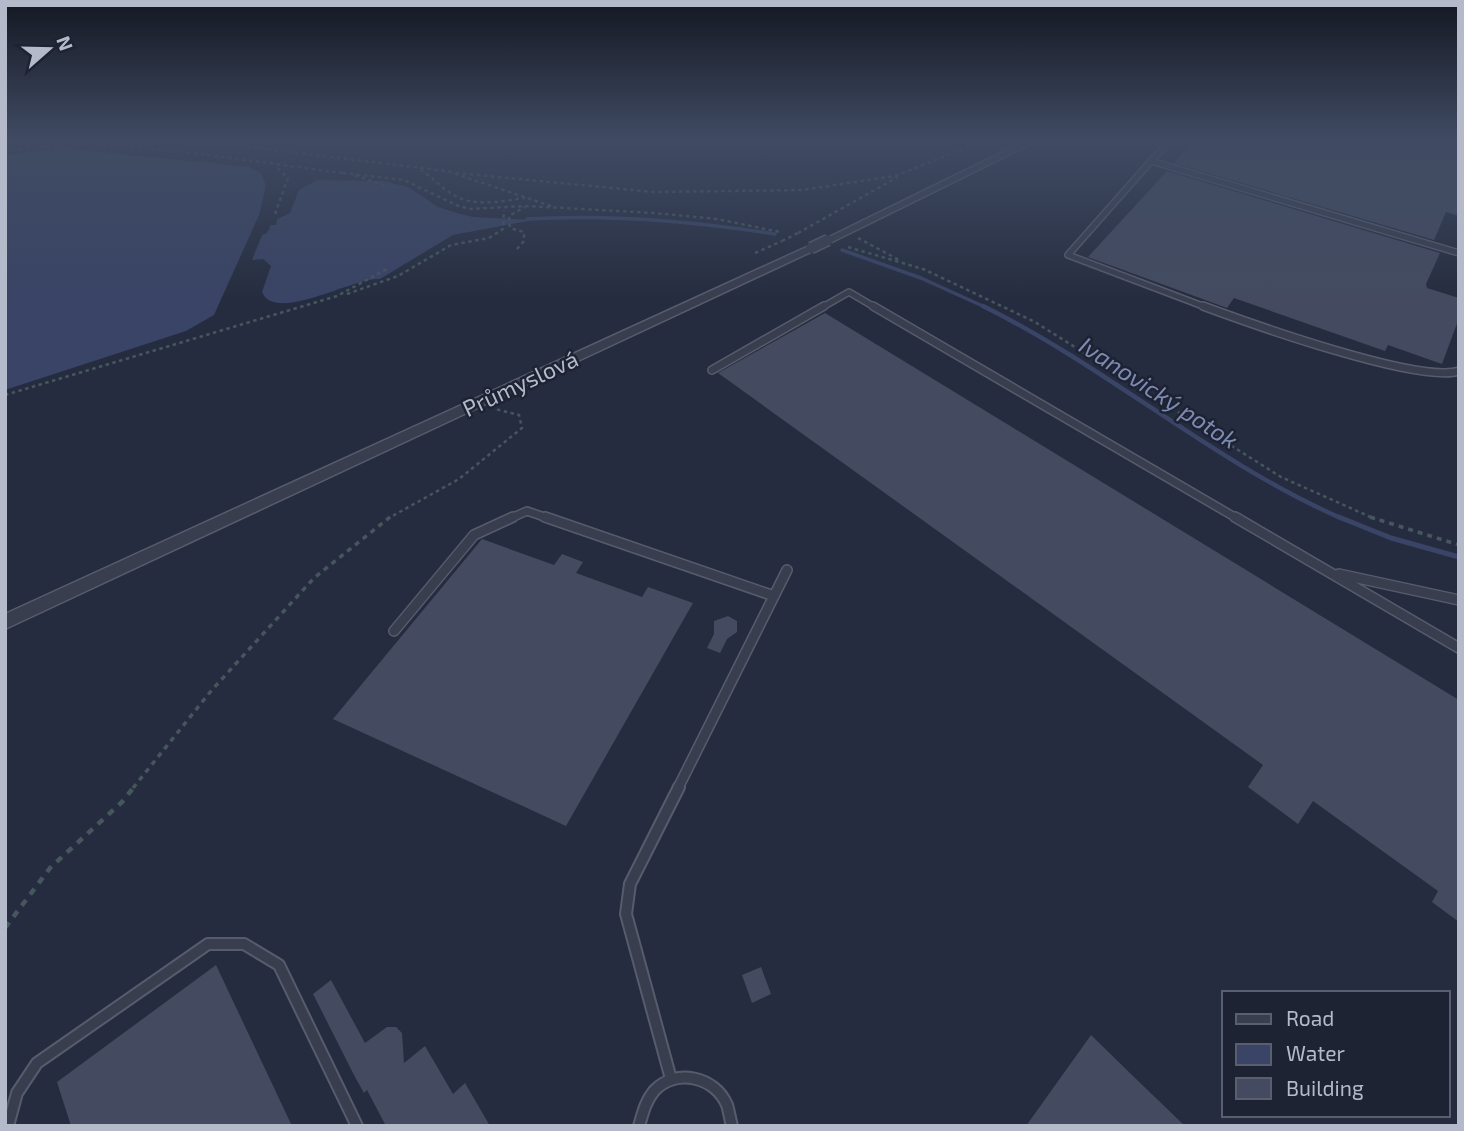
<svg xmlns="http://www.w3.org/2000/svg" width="1464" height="1131" viewBox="0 0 1464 1131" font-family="'Exo 2',sans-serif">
	<rect width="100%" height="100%" fill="#252c3f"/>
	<path fill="#394466" d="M60,148l190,19 11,6 5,13 -7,29 -45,100 -28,16 -181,59v-235z
		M317,180l66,1 25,6 30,20 19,6 16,4 60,3 -80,15 -73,44c-27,-2 -105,45 -118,13l9,-26 -8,-7 -11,1 10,-25 5,-2 4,-8h5l1,-6 13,-6 9,-23z"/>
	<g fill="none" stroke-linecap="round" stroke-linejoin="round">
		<path stroke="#394466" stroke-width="3.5" d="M527,219c84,-5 165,2 248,15
			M842,250l79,28 66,30"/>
		<path stroke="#394466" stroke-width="4.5" d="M983,306c126,62 231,157 360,213"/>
		<path stroke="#394466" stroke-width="5" d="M1339,517l52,21 68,19"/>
	</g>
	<path fill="#444b61" d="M1194,141h265v75l-13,-4 -12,28 -260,-77z
		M1167,171l273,82 -14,31 1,4 32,10v20l-17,46 -54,-19 -3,6 -151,-53 -7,10 -139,-51z
		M825,313l634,387v222l-27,-20 6,-11 -125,-90 -15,23 -50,-37 15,-22 -545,-392z
		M482,539l72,26 8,-11 13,5 8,3 -7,11 66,24 6,-10 45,16 -127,223 -233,-107z
		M728,616l9,5v11l-10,7 -7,14 -13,-5 7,-14v-13z
		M216,965l76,161h-221l-14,-44z
		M761,967l10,27 -19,9 -10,-28z
		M331,980l34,63 22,-16h9l6,6 2,30 21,-17 28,48 12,-11 25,43h-104l-19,-36 -3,3 -9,-16 -42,-83z
		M1091,1035l43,42 51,49h-159z"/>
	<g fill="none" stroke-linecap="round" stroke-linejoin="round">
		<defs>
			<path id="lane-far3" d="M1170,141l-19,20 308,92
				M1151,161l-83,94 140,53
				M821,308l28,-16 27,16"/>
			<path id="lane-far2" d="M873,306l365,213
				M1203,306c46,17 216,78 256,65
				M712,370l112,-64
				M509,519l18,-8 23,8"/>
			<path id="lane-far1" d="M545,517l229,79
				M1235,517l224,131
				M1339,574l120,26
				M394,631l80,-96 39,-18
				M678,788l109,-218"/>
			<path id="lane" d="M671,1079l-45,-165 4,-30 49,-97
				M8,1126l9,-33 20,-30 171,-119h36l35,21 78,161
				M639,1126c4,-13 6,-24 15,-35 21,-23 61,-15 73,14 2,6 3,14 5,21"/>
			<path id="street" d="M1025,141h12l-205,101 -9,-2z
				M811,245l5,3 -1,2 -810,379v-15z"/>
		</defs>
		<use href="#lane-far3" stroke="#575c6d" stroke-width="8"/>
		<use href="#lane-far2" stroke="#575c6d" stroke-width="10"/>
		<use href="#lane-far1" stroke="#575c6d" stroke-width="12"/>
		<use href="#lane" stroke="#575c6d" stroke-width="14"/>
		<use href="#street" stroke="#575c6d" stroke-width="3"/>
		<path stroke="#45565d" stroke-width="2.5" stroke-dasharray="3.5 3.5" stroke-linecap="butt" d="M198,141l249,30 107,36
			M5,151c112,-16 227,9 339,22
			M420,170c12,6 20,17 32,24 21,14 50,7 73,4
			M343,173l61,7 52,25 13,4 57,-3 128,7 63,6 63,13
			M456,173l198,19 148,-2 93,-14 88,-35
			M355,175l30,11
			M275,214l13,-36 -12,-11
			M798,233l100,-56
			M858,238l43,23
			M848,247l75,22 112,53 246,155 94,42
			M517,249l7,-8v-9l-14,-4 -1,-12 16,-9
			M755,253l27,-12
			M347,294l51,-18 53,-31 38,-7 14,-9 1,-19
			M5,395l332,-99 50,-27
			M387,519l72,-40 63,-51 -3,-13 -24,-6"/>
		<path stroke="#45565d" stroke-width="3.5" stroke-dasharray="5 5" stroke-linecap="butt" d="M1370,517l89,28
			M133,788l78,-97 103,-113 76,-61"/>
		<path stroke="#45565d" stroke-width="4.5" stroke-dasharray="7 7" stroke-linecap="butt" d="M5,928l45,-60 72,-66 12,-15"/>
		<use href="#lane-far3" stroke="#393e4f" stroke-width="5"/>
		<use href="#lane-far2" stroke="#393e4f" stroke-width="7"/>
		<use href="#lane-far1" stroke="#393e4f" stroke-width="9"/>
		<use href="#lane" stroke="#393e4f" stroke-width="10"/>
		<use href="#street" fill="#393e4f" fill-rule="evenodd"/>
		<defs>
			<path id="street-bridge" d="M811,248l17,-8"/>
		</defs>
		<use href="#street-bridge" stroke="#575c6d" stroke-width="13" stroke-linecap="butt"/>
		<path stroke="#45565d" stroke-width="2.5" stroke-dasharray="3.5 3.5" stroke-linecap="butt" d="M782,241l16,-8"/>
		<use href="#street-bridge" stroke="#393e4f" stroke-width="10"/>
	</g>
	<linearGradient id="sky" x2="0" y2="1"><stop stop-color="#141823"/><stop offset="0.47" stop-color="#404b63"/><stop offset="1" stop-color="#404b63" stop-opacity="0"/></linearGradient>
	<rect width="1464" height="300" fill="url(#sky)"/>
	<g text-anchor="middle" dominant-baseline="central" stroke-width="5" stroke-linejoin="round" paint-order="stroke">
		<g font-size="23" fill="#b5baca" stroke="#1e2334">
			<text transform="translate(520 383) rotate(-25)">Průmyslová</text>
		</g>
		<g font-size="24" font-style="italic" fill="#7d8ab1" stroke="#1e2334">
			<text transform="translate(1159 392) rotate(33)">Ivanovický potok</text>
		</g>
	</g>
	<rect width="1464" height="1131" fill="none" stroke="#b5baca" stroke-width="14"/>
	<rect x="1222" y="991" width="228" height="126" fill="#1e2334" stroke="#5a5f70" stroke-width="2"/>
	<rect x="1236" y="1014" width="35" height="10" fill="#393e4f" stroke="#5a5f70" stroke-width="2"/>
	<text x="1286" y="1026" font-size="21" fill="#b5baca">Road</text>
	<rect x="1236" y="1044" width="35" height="21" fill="#394466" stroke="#5a5f70" stroke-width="2"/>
	<text x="1286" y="1061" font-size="21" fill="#b5baca">Water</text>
	<rect x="1236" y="1078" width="35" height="21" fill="#444b61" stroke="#5a5f70" stroke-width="2"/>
	<text x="1286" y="1096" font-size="21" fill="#b5baca">Building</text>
	<g transform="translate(49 49) rotate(70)" stroke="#1e2334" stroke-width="5" paint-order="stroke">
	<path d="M0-5L12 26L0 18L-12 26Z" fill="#b5baca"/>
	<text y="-10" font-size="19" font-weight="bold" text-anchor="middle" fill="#b5baca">N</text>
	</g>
</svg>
